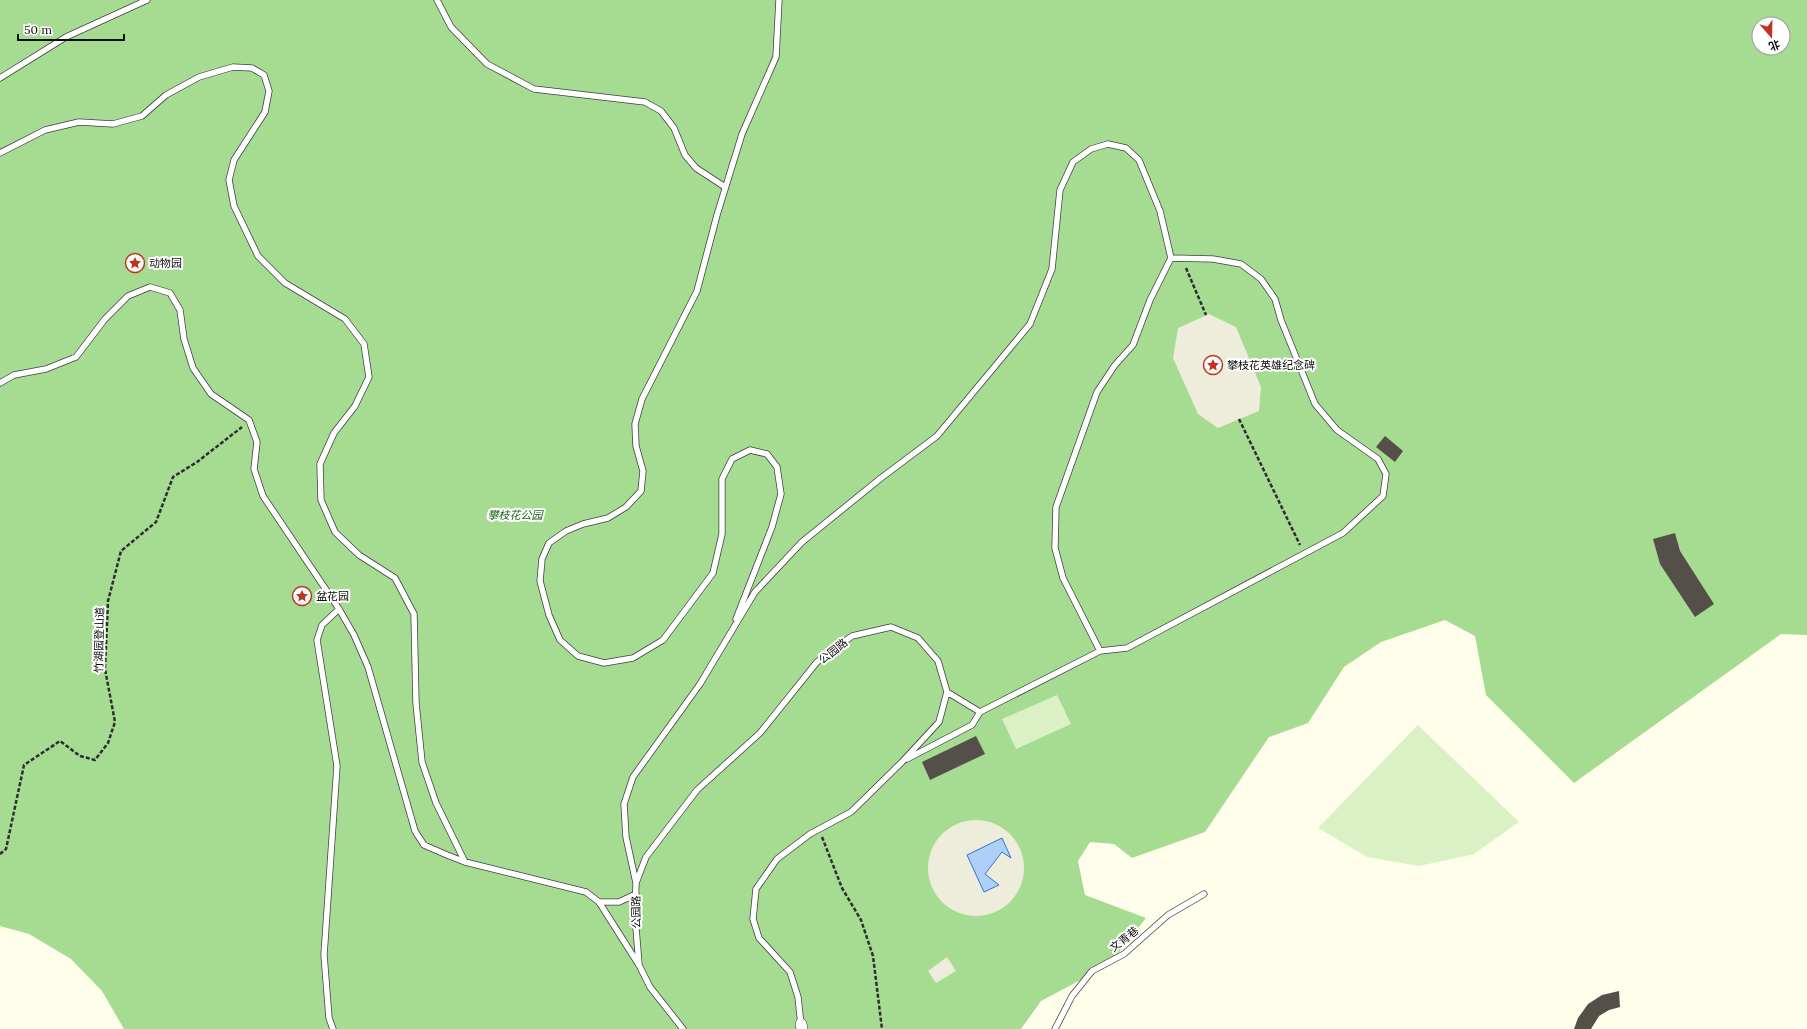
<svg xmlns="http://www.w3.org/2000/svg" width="1807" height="1029" viewBox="0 0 1807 1029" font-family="Lora,'Noto Sans SC',serif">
	<rect width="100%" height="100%" fill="#fffeea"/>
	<path fill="#a6db92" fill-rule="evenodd" d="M0,0h1807v635l-26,-1 -207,149 -88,-88 -11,-59 -30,-16 -64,22 -37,25 -36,56 -39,14 -64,95 -73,26 -18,-14 -24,-2 -12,19 7,34 61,23 -37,47 -68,36 -20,28h-897l-22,-38 -31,-32 -42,-25 -29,-8zM1759,24h24v24h-24z"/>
	<path fill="#daf1c5" d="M1057,695l14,29 -55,25 -14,-30z
		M1418,725l101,97 -45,32 -55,12 -52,-9 -49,-29z"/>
	<path fill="#eeecda" d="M1209,314l27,13 25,60 -2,24 -41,17 -20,-14 -25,-56 5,-30z
		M928 868a48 48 0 1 1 96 0a48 48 0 1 1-96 0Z
		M947,957l9,14 -20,12 -8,-12z"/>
	<path fill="#adcff8" stroke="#3276d1" d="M1002,838l9,20 -9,-6 -17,22 14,11 -15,7 -17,-37z"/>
	<path fill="#544f48" d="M1385,436l18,15 -8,11 -19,-15z
		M1675,533l5,18 34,53 -19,13 -35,-53 -7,-25z
		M976,736l9,18 -55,26 -8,-18z
		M1619,991l1,16 -11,3 -10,6 -8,13h-17l4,-11 10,-14 14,-9z"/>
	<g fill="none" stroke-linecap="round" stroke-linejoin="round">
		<defs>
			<path id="lane" d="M437,0l14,27 36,37 47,25 111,13 16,9 13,17 11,27 11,13 29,19
				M0,78l66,-41 81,-37
				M0,153l45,-23 34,-8 34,2 29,-8 24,-21 33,-18 34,-10 19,1 12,7 5,16 -4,21 -31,48 -5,20 5,26 24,50 27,27 60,36 19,25 5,33 -14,29 -21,27 -14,31 1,36 14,32 24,23 36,23 19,36 2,89 6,59 14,41 29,59
				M0,383l14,-8 32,-6 30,-12 29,-38 23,-23 22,-9 20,6 10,17 4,29 9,29 18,26 38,26 8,22 -3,27 9,27 76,113 15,26 14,32 47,164 9,14 23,10 18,7 121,30 13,10 40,63
				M736,619l36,-92 9,-33 -4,-27 -10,-13 -17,-4 -18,9 -10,20v55l-9,39 -50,67 -30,18 -29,5 -26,-7 -18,-16 -11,-25 -9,-34 2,-22 7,-16 17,-12 17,-7 25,-6 18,-11 15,-16 2,-20 -7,-25 -1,-22 7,-25 55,-108 20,-76 25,-81 34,-77 3,-57
				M947,692l33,20
				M907,759l65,-34 8,-13 120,-61 27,-3 216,-115 40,-37 3,-22 -8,-15 -41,-29 -22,-26 -34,-84 -6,-21 -14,-20 -20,-15 -28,-5 -42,-1
				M636,883l-10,-46 -2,-33 9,-27 67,-93 55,-92 47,-50 79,-64 56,-42 93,-112 22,-55 8,-79 13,-28 18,-13 17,-5 18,4 13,12 21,51 11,47 -21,42 -17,45 -18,20 -18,27 -41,115 -1,41 8,30 37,73
				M599,902h20l17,-8
				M333,1029l-4,-11 -5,-63 13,-189 -20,-126 5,-15 17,-16
				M683,1029l-33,-42 -11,-22 -4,-50 1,-32 10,-26 51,-67 63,-57 57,-71 35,-26 39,-9 27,11 20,23 9,31 -8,30 -37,40 -51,50 -41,22 -33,25 -21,30 -3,30 6,19 31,34 8,25 3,28
				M1055,1029l17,-33 20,-25 32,-17 44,-39 36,-21"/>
			<path id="street" d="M801,1024l1,5"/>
		</defs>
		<use href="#lane" stroke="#3f3f3f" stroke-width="7"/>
		<use href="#street" stroke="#3f3f3f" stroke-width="12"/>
		<path stroke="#2e2e2e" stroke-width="2.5" stroke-dasharray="4 2" stroke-linecap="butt" d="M1186,268l20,47
			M1239,419l61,126
			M822,837l20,51 19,32 12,36 9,73
			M0,854l6,-5 18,-84 36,-24 20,15 15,4 13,-17 7,-21 -10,-53 3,-68 13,-50 35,-29 17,-45 24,-15 45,-35"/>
		<use href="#lane" stroke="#fff" stroke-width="5.5"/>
		<use href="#street" stroke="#fff" stroke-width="11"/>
	</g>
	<defs>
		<symbol id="sight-ring" viewBox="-11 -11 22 22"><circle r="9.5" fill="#fff" stroke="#bf3420" stroke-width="1.5"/><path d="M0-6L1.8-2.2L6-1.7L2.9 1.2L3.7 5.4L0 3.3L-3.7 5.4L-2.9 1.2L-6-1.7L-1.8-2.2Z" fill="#bf3420"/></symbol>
	</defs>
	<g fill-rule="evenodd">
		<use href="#sight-ring" x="124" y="252" width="22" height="22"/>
		<use href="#sight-ring" x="1202" y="354" width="22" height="22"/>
		<use href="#sight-ring" x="291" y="585" width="22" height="22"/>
	</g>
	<g text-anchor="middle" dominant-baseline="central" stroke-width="4" stroke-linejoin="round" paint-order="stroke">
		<g font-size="11" fill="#0c0c0c" stroke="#fff" text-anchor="start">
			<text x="149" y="263">动物园</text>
			<text x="1227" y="365">攀枝花英雄纪念碑</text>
			<text x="316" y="596">盆花园</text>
		</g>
		<g font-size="11" font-style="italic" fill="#1d651b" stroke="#fff">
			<text x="515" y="515">攀枝花公园</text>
		</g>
		<g font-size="11" fill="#0c0c0c" stroke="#fff">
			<text transform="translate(99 640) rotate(-89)">竹湖园登山道</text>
			<text transform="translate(833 651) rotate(-38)">公园路</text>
			<text transform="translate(636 912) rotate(-91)">公园路</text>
			<text transform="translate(1124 939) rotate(-38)">文青巷</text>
		</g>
	</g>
	<g transform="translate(1771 36) rotate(160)"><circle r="19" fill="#ffffff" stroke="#9e9e9e"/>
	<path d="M0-3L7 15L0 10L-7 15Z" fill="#bf3420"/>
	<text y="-6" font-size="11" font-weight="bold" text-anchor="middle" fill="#0c0c0c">北</text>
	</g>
	<path d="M18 34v6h106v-6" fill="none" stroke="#0c0c0c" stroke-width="2"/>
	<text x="24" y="34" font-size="12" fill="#0c0c0c" stroke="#ffffff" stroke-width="3" paint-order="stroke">50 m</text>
</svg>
